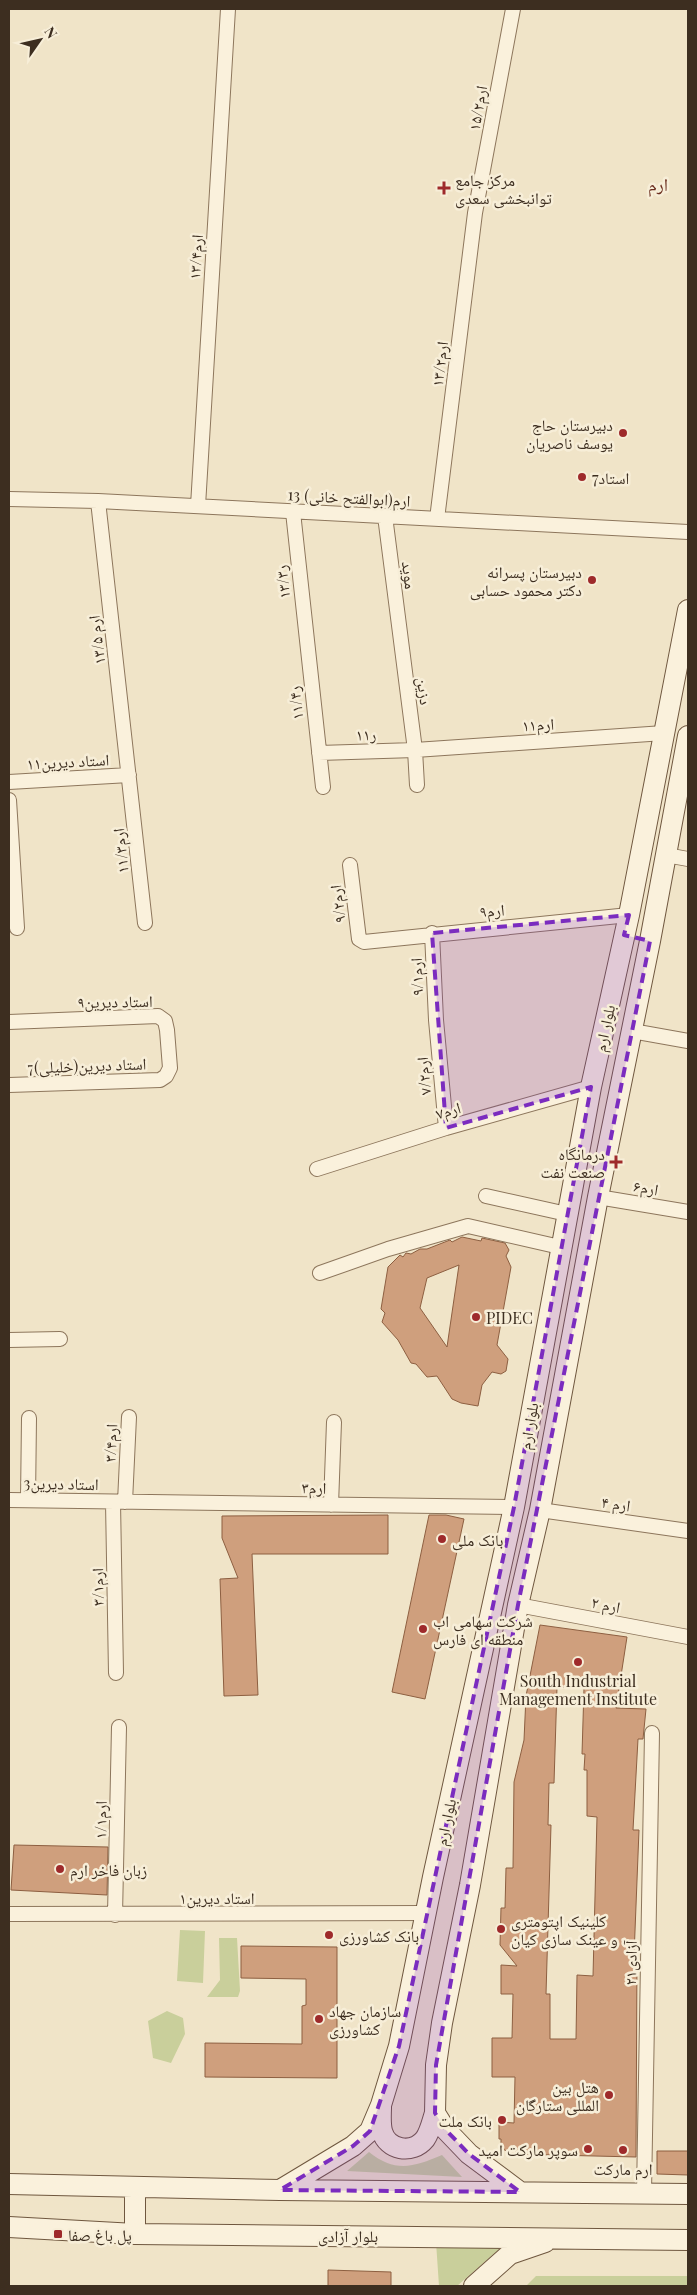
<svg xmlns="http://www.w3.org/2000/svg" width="697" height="2295" viewBox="0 0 697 2295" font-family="'Playfair Display','Noto Naskh Arabic',serif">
	<rect width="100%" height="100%" fill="#f0e4c8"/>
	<path fill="#c9cf9b" d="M180,1930l25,1 -2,52 -26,-2z
		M219,1938h18l3,53 -2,6h-31l13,-17z
		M167,2011l16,7 2,16 -14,29 -18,-5 -5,-37z
		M369,2152c26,21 45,15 73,3l20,22 -115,-6z
		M511,2239l-54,47h-18l-3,-44z
		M536,2276h152v10h-162z"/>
	<path fill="#cf9f7d" stroke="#8d5f41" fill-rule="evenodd" d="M462,1237l19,4 1,-3 23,5 4,7 -3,6 5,11 -14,78 11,14 -2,12 -5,3 -9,-2 -10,13 -4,21 -17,-3 -9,-4 -15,-23 -10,1 -11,-13 -5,-1 -13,-23 -16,-18 3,-9 -4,-4 7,-42 12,-12 3,2 3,-4 5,1 9,-5h7l23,-9 2,2zM459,1265l-12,82 -27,-39 7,-30z
		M388,1515v39h-136l6,141 -34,1 -4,-117 18,-1 -16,-40v-22z
		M429,1515h17l18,4 -39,180 -33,-7z
		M540,1625l87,12 -11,71 30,1 -3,30h-5l-5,91h6l-5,126h3l-1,201 -124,-3 -11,-6v-9h-2v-17l15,1 1,-46h-23v-39h20l1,-44h-12v-29l16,1 -17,-21 1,-37h4l1,-40h7l1,-86 10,-42 2,-44zM557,1687l27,1 -2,66h3l-1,16h3v46l10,1 -4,159 -16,-1 -1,64h-26v-45h-4l5,-169h-3l1,-42h5z
		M14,1845l94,2 -1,48 -96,-5z
		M241,1946l96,1v131l-132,-1v-34l97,1v-38l4,-1v-26l-65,-1z
		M657,2151h31v24l-31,-1z
		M328,2270l63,2v14h-63z"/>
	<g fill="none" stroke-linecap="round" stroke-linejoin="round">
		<defs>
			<path id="minor" d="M9,499l89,2 590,31
				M98,501l47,422
				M198,506l30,-497
				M293,512l30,275
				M385,516l30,234 2,35
				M437,519l38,-306 38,-204
				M319,753l96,-3 249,-17
				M9,782l120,-7
				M9,800l8,128
				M666,855l22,4
				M350,865l9,74 5,3 265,-27
				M432,933l4,87 10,108
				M9,1022l149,-6 7,5 2,9 3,38 -4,8 -6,4 -151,5
				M632,1031l56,10
				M317,1169l129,-41 145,-41
				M486,1196l81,18
				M598,1197l90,15
				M320,1273l68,-24 80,-23 92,21
				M9,1340l51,-1
				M9,1500l505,7
				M28,1500l1,-82
				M113,1502l3,171
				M125,1502l4,-85
				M331,1505l3,-83
				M540,1510l148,21
				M518,1605l170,32
				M9,1914l417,-1
				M115,1915l4,-188
				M644,2193l8,-460"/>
			<path id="secondary" d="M381,2107c0,7 -1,16 1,24 5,19 30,24 43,8 5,-7 7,-17 10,-26
				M9,2184l271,6 408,4
				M135,2187v47
				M280,2190l73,-44 17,-15 11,-26 18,-59 34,-169 81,-370 77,-420 38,-172 59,-305
				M520,2192l-51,-38 -24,-25 -10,-16 1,-48 6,-42 28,-138 48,-280 22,-95 58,-313 52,-256 38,-205
				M9,2227l126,7 553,6
				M474,2286l36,-32 35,-12"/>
		</defs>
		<use href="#minor" stroke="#8d765c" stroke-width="16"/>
		<use href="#secondary" stroke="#6f573f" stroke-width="22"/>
		<use href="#minor" stroke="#faf1dc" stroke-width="14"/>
		<use href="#secondary" stroke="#faf1dc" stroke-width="20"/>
	</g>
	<path fill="#7b2cbf" fill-opacity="0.2" stroke="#7b2cbf" stroke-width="4" stroke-dasharray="10 6" stroke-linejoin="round" d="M629,915l-5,20 26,6 -132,664 -82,460 -1,48 10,16 24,25 51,38 -240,-2 73,-44 17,-15 29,-85 115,-539 77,-420 -145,41 -14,-195z"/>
	<g fill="#9e2a2b" stroke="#f7eed8" stroke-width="2">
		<path d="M441.5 180.5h5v5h5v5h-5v5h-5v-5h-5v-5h5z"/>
		<circle cx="623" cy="433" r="5"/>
		<circle cx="582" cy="477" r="5"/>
		<circle cx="592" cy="580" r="5"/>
		<path d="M613.5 1154.5h5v5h5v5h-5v5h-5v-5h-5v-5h5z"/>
		<circle cx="476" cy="1317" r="5"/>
		<circle cx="442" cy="1539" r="5"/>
		<circle cx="423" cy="1629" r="5"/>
		<circle cx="578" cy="1662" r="5"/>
		<circle cx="60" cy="1869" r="5"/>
		<circle cx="501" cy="1929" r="5"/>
		<circle cx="329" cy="1935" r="5"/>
		<circle cx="319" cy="2019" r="5"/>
		<circle cx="609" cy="2095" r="5"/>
		<circle cx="502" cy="2120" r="5"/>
		<circle cx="588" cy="2149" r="5"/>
		<circle cx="623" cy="2150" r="5"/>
		<rect x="53" y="2229" width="10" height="10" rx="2.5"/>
	</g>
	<g text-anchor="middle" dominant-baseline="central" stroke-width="5" stroke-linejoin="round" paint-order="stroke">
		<g font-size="16" fill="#3d2e20" stroke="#f7eed8">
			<text transform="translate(477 108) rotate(-80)">۱۵/۲ارم</text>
			<text transform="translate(195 257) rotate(-86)">۱۳/۴ارم</text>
			<text transform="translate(439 364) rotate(-83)">۱۳/۲ارم</text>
			<text transform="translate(349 497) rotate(3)">13 ارم(ابوالفتح خانی)</text>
			<text transform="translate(410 575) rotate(83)">موید</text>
			<text transform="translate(282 582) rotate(-96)">۱۳/۳ر</text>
			<text transform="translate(96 640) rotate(-97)">۱۳/۵ ارم</text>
			<text transform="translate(425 691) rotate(83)">دزین</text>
			<text transform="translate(295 703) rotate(-97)">۱۱/۴ر</text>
			<text transform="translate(538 724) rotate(-4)">ارم۱۱</text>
			<text transform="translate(366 734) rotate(-2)">۱۱ر</text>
			<text transform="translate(68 761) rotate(-3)">استاد دیرین۱۱</text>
			<text transform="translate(120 851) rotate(-96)">۱۱/۳ارم</text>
			<text transform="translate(337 904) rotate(-97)">۹/۲ارم</text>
			<text transform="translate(492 910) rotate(-5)">ارم۹</text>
			<text transform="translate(416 977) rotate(-92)">۹/۱ارم</text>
			<text transform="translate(115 1001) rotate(-1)">استاد دیرین۹</text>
			<text transform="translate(604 1028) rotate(-78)">بلوار ارم</text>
			<text transform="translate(87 1065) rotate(-2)">7استاد دیرین(خلیلی)</text>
			<text transform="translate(423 1076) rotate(-95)">۷/۲ارم</text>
			<text transform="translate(448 1110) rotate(-16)">ارم۷</text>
			<text transform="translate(646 1187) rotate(10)">ارم۶</text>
			<text transform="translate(528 1426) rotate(-80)">بلوار ارم</text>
			<text transform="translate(110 1443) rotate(-87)">۳/۴ارم</text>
			<text transform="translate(61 1483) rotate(1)">3استاد دیرین</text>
			<text transform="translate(314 1487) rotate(1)">ارم۳</text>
			<text transform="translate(616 1503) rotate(8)">ارم ۴</text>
			<text transform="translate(97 1587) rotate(-91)">۳/۱ارم</text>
			<text transform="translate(606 1604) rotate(11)">ارم ۲</text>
			<text transform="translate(100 1820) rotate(-89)">۱/۱ارم</text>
			<text transform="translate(445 1822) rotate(-78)">بلوار ارم</text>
			<text x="217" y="1897">استاد دیرین۱</text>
			<text transform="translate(630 1963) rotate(-89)">آزادی۲۱</text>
			<text x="348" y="2235">بلوار آزادی</text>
		</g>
		<g font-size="16" fill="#3d2e20" stroke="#f7eed8" text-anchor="start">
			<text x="455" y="179">مرکز جامع<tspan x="455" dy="18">توانبخشی سعدی</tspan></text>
			<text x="613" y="424" text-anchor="end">دبیرستان حاج<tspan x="613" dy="18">یوسف ناصریان</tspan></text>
			<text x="592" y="477">7استاد</text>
			<text x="582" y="571" text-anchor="end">دبیرستان پسرانه<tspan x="582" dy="18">دکتر محمود حسابی</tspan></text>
			<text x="605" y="1153" text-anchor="end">درمانگاه<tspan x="605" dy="18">صنعت نفت</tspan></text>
			<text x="486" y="1317">PIDEC</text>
			<text x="452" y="1539">بانک ملی</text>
			<text x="433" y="1620">شرکت سهامی اب<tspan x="433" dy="18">منطقه ای فارس</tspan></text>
			<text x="578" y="1680" text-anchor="middle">South Industrial<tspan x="578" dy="18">Management Institute</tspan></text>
			<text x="70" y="1869">زبان فاخر ارم</text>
			<text x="511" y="1920">کلینیک اپتومتری<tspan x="511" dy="18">و عینک سازی کیان</tspan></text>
			<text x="339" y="1935">بانک کشاورزی</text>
			<text x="329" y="2010">سازمان جهاد<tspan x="329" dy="18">کشاورزی</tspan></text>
			<text x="599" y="2086" text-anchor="end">هتل بین<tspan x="599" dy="18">المللی ستارگان</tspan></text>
			<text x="492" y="2120" text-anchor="end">بانک ملت</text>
			<text x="578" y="2149" text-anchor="end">سوپر مارکت امید</text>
			<text x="623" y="2168" text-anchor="middle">ارم مارکت</text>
			<text x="68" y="2234">پل باغ صفا</text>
		</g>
		<g font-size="18" fill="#6b2e1e" stroke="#f7eed8">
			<text x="658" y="184">ارم</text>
		</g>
	</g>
	<rect width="697" height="2295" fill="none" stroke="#3d2e20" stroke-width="20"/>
	<g transform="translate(40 40) rotate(56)" stroke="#f7eed8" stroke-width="4" paint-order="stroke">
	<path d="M0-4L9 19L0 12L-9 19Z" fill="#3d2e20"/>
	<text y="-8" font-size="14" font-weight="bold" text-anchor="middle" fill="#3d2e20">N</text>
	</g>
</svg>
